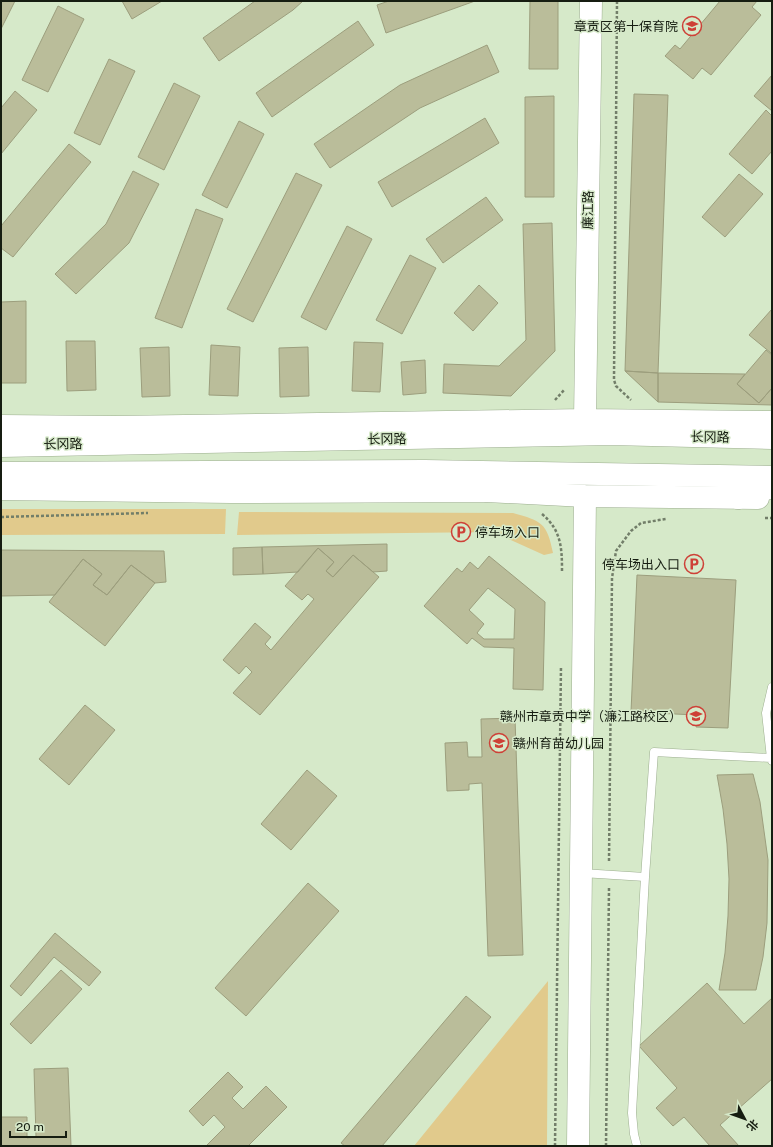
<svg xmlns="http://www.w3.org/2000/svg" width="773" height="1147" viewBox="0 0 773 1147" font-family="'Public Sans','Noto Sans SC',sans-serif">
	<rect width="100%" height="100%" fill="#d6e9c9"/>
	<path fill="#e1ca8c" d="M1,509h225l-1,25 -224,1z
		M239,512l274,1c29,8 34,10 40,40l-9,2 -51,-23 -256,3z
		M548,981l-1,165h-133z"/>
	<path fill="#babd9a" stroke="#9c9e7d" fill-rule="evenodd" d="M1,1h14l-14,28z
		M122,1h40l-30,18z
		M255,1h48l-10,9 -74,51 -16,-23z
		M389,1h86l-89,32 -9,-28z
		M530,1h28v68h-29z
		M720,1h37l-5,6 9,8 -50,60 -9,-7 -9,11 -28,-23 10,-11 5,4z
		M58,6l26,13 -36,73 -26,-12z
		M358,21l16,24 -102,72 -16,-24z
		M487,45l12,27 -79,36 -90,60 -16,-24 86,-59z
		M109,59l26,12 -35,74 -26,-12z
		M772,75v36l-18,-15z
		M174,83l26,13 -36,74 -26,-13z
		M15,91l22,19 -36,44v-46z
		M634,94l34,1 -10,278 -33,-2z
		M554,96v101h-29v-100z
		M766,110l6,6v35l-20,23 -23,-20z
		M485,118l14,25 -107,64 -14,-25z
		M239,121l25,13 -37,74 -25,-13z
		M69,144l22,18 -78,95 -12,-9v-22z
		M133,171l26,13 -30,59 -53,51 -21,-20 51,-50z
		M296,173l26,12 -69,137 -26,-13z
		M739,174l24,20 -38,43 -23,-20z
		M486,197l17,23 -60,43 -17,-24z
		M196,209l27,10 -41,109 -27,-10z
		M552,223l3,128 -44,45 -68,-3 1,-29 55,2 27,-26 -3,-116z
		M347,226l25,13 -46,91 -25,-13z
		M410,255l26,13 -34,66 -26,-14z
		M479,285l19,18 -25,28 -19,-18z
		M26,301v82h-25v-81z
		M772,309v43l-1,1 -22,-18z
		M66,341h29l1,49 -29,1z
		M354,342l29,1 -3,49 -28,-1z
		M211,345l29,2 -2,49 -29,-1z
		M169,347l1,49 -28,1 -2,-49z
		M308,347l1,49 -29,1 -1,-49z
		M766,350l6,5v33l-13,15 -22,-19z
		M425,360l1,33 -23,2 -2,-33z
		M625,371l33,2v29z
		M658,373l87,1 -8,10 22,19 13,-15v17l-114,-3z
		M387,544v27l-14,1 -20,-17 -20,22 -7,-6 8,-9 -16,-14 -20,24 -35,2 -1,-27z
		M262,547l1,27 -30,1v-27z
		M318,548l16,14 -8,9 7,6 20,-22 26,22 -119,138 -27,-22 19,-21 -6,-6 -7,8 -16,-14 32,-37 16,14 -6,7 6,6 43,-51 -6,-5 -6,6 -17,-14z
		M1,550l163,1 2,31 -11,1 -24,-18 -24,30 -14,-10 9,-11 -19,-15 -28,36 -54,1z
		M489,556l56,46 -2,88 -30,-1 1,-41 -30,-1 -12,-9 -5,6 -43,-38 33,-38 5,4 8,-10 8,7zM488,588l27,21 -1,30h-30l-7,-6 7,-9 -15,-14z
		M83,559l19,15 -9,11 14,10 24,-30 24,18 -50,63 -56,-44z
		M637,575l99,5 -8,148 -32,-1 1,-12 -66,-3z
		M85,705l30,25 -46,55 -30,-26z
		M515,718l8,237 -35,1 -6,-173 -13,1v6l-22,1 -2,-48 22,-1 1,15h14l-1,-38z
		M307,770l30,26 -46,54 -30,-26z
		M753,774l7,28 8,58 -1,63 -4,34 -7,33h-37l6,-37 3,-37 1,-37 -2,-35 -4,-35 -6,-34z
		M308,883l31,28 -93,105 -31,-28z
		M55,933l46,39 -12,14 -35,-29 -33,39 -11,-10z
		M61,970l21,19 -51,55 -21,-20z
		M707,983l37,41 28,-26v81l-52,46 19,21h-29l-26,-29 -11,9 -17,-18 21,-20 -38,-42z
		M466,996l25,21 -109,129h-37l-4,-3z
		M68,1068l3,78h-70v-29h26v21l9,-1 -2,-68z
		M228,1072l15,15 -11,11 11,11 23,-23 21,21 -39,39h-42l19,-19 -11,-12 -11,11 -14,-15z"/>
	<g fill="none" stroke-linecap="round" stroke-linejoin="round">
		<defs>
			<path id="lane" d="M771,758l-5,-45 6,-26
				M582,873l63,4 9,-125 117,6 1,3
				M637,1146l-3,-12 -2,-21 13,-236"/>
			<path id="secondary" d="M585,420l6,-419
				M1,426l113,1 471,-7 187,2
				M1,489l230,3 256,-1 98,5 173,2
				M578,1146l7,-650"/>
			<path id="primary" d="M1,446l610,-12 161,4
				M1,473l424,-2 347,6
				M445,478l42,13
				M738,498l34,-11"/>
		</defs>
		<use href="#lane" stroke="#9cae8f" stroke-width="9"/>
		<use href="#secondary" stroke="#9cae8f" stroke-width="23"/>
		<use href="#primary" stroke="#9cae8f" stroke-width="23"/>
		<path stroke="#727e69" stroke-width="2.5" stroke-dasharray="3 2" stroke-linecap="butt" d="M617,1l-3,379 2,6 15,14
			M555,400l10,-11
			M542,514c19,16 20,33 20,57
			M1,517l147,-4
			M765,518h7
			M609,861l3,-283 4,-27 15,-20 10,-8 25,-4
			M555,1146l6,-480
			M606,1146l3,-258"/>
		<use href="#lane" stroke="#fff" stroke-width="8"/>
		<use href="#secondary" stroke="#fff" stroke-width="22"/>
		<use href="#primary" stroke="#fff" stroke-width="22"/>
	</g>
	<defs>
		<symbol id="school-ring" viewBox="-11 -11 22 22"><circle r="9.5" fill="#d6e9c9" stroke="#ce4037" stroke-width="1.5"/><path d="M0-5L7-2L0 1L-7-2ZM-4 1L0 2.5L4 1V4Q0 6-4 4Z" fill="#ce4037"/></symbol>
		<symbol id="parking-ring" viewBox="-11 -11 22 22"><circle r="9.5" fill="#d6e9c9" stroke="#ce4037" stroke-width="1.5"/><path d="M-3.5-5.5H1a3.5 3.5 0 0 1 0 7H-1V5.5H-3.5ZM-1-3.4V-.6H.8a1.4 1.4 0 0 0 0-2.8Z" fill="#ce4037"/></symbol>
	</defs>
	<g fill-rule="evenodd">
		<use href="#school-ring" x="681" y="15" width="22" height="22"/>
		<use href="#parking-ring" x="450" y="521" width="22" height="22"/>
		<use href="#parking-ring" x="683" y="553" width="22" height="22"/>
		<use href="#school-ring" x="685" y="705" width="22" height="22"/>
		<use href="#school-ring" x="488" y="732" width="22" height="22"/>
	</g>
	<g text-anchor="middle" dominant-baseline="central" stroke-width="3" stroke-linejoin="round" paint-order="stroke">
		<g font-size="13" fill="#161d11" stroke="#d6e9c9" text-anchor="end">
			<text x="678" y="26">章贡区第十保育院</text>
			<text x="475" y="532" text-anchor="start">停车场入口</text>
			<text x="680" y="564">停车场出入口</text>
			<text x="682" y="716">赣州市章贡中学（濂江路校区）</text>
			<text x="513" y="743" text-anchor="start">赣州育苗幼儿园</text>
		</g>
		<g font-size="13" fill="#161d11" stroke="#d6e9c9">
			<text transform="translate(588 210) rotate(-89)">廉江路</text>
			<text transform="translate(710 437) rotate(1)">长冈路</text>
			<text transform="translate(387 439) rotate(-1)">长冈路</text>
			<text transform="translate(63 444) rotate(-1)">长冈路</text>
		</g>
	</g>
	<rect width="773" height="1147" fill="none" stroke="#161d11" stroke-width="4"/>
	<g transform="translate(745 1119) rotate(131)" stroke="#d6e9c9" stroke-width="3" paint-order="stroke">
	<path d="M0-3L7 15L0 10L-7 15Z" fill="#161d11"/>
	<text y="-6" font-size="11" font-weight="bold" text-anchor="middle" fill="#161d11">北</text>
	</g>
	<path d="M10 1131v6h56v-6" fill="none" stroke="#161d11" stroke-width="2"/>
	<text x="16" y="1131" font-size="12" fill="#161d11" stroke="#d6e9c9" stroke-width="3" paint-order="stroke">20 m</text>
</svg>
